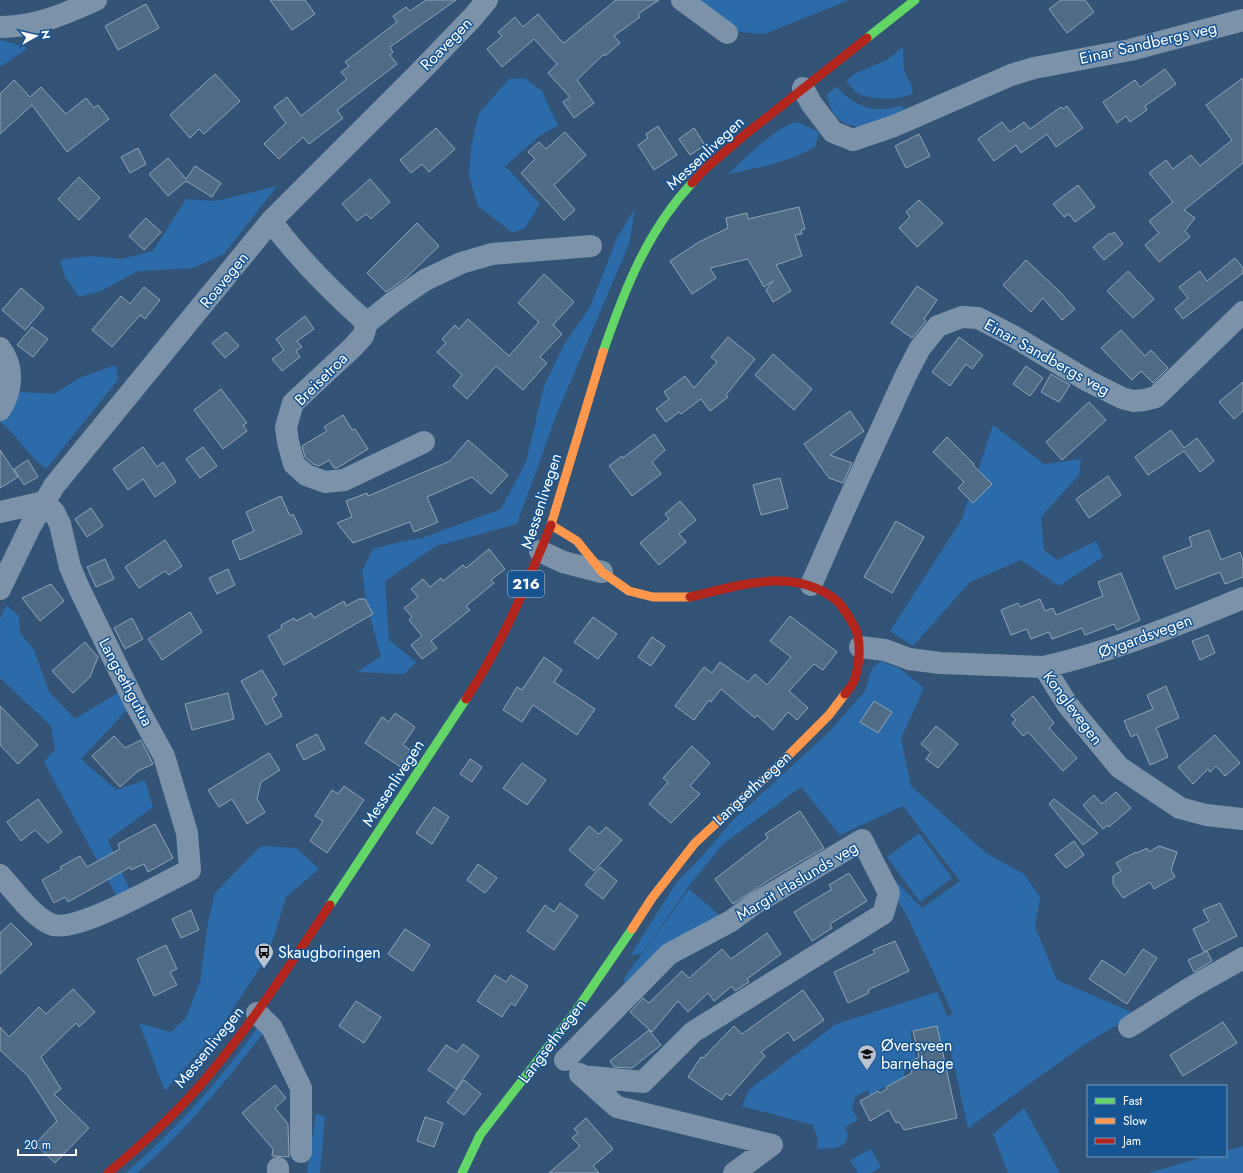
<svg xmlns="http://www.w3.org/2000/svg" width="1243" height="1173" viewBox="0 0 1243 1173" font-family="Jost,sans-serif">
	<rect width="100%" height="100%" fill="#335476"/>
	<path fill="#2b6ba9" d="M694,0h155l-85,34 -25,-2 -26,-15z
		M0,41l1,-1 27,8 -28,19z
		M903,47c0,9 0,17 2,26 3,8 9,12 7,21 -13,6 -43,7 -56,-2 -4,-3 -7,-8 -10,-11l10,-8 31,-13z
		M525,78l17,13 16,35 -16,8 -37,32 35,38 -15,24 -12,5 -35,-27 -9,-30 2,-28 8,-35 30,-34z
		M837,87c12,14 27,23 46,22 8,0 14,-5 22,-1 -27,21 -71,32 -78,-14z
		M797,122l22,10 -4,15c-27,15 -56,21 -87,27 17,-15 48,-48 69,-52z
		M277,186l-53,68 -31,14 -55,3 -37,20 -22,6 -14,-20 -5,-17 31,-4 30,3 32,-8 33,-52 30,2z
		M635,208l-6,36 -71,167 -41,113 -81,22 -51,35 4,59 27,22 -12,12 -47,-2 24,-16 -14,-50 -5,-35 11,-22 30,-8 19,-3 79,-29 25,-47 18,-76 21,-43 25,-36 27,-69z
		M0,361l20,31 34,2 25,-16 37,-13 2,15 -72,89c-18,-13 -28,-33 -46,-47z
		M993,425l51,39 37,-5 -2,16 -38,42 3,33 13,10 39,-19 7,16 -44,29 -38,-26 -51,22 -57,64 -23,-15 72,-112z
		M6,605l13,11 1,17 14,17 15,42 26,27 44,-27 9,17 -47,50 35,31 29,-10 8,27 -45,33 22,51 -13,6 -73,-135 11,-13 -4,-23 -51,-48v-59z
		M881,661l18,7 25,20 -23,50 10,48 75,67 38,21 16,23 -5,30 22,53 79,34 -48,28 -120,86 -18,-80 -10,1 -6,-23 -24,5 6,27 -11,6 -1,13 -7,15 -5,-9 -22,12 -2,-5 -13,7 -3,11 6,12 -13,7 3,8 -3,8 -8,5 -20,1 1,-8 -5,-16 -71,-19 7,-16 87,-66 101,-32 10,24 6,-2 -46,-98 -19,-32 1,-10 33,34 38,-27 -57,-75 -63,29 -39,-48 -78,57 -31,38 -50,71 -12,3 46,-73 29,-30 26,-31 98,-90 36,-41 7,-23z
		M919,833l33,45 -32,24 -33,-45z
		M261,846l35,2 23,21 -33,28 -18,58 -45,69 -58,67 -26,-68 32,9 15,-14 14,-36 8,-60 7,-29z
		M689,889l35,30 -96,66 -5,-5z
		M270,1025c-43,54 -80,102 -133,148h-12c51,-44 93,-90 132,-145z
		M1024,1108l36,65h-52l-15,-39z
		M316,1114l9,2 -5,57h-13z
		M1243,1146v27h-95l59,-17h19v-5z
		M871,1149l10,18 -10,6h-13l-8,-13z"/>
	<path fill="#506b85" stroke="#90a3b7" d="M270,0h35l10,14 -23,16z
		M426,0h30l-66,47 3,5 -3,3 7,9 -60,46 6,8 -34,26 -6,-7 -24,22 -15,-15 22,-21 -12,-16 13,-10 14,19 46,-37 -6,-7 8,-6 -4,-4 52,-40 -4,-6 13,-9 4,4z
		M616,0h43l-21,14 2,3 -26,19 6,7 -15,13 -1,-2 -27,26 17,23 -20,15 -11,-16 7,-5 -22,-24 9,-9 -23,-25 -32,28 -15,-18 15,-13 -4,-4 17,-15 8,10 15,-13 25,29 2,-1z
		M1061,0h24l9,12 -27,21 -18,-24z
		M146,4l13,24 -41,22 -13,-24z
		M1165,69l11,15 -31,22 2,4 -17,12 -4,-6 -9,7 -14,-21 32,-22 5,7z
		M215,74l25,27 -36,33 -5,-5 -9,9 -20,-23z
		M1243,78v85l-59,47 11,8 -10,13 5,6 -31,25 -14,-17 14,-12 -10,-12 24,-19 -24,-29 17,-13 7,9 18,-14 9,11 32,-26 -26,-35z
		M14,80l16,17 11,-10 25,27 20,-16 8,10 4,-3 11,14 -42,33 -35,-47 -32,29v-40z
		M1067,106l16,22 -27,19 -9,-13 -26,19 -5,-8 -22,16 -16,-22 24,-17 8,10 14,-10 6,7 31,-22 2,2z
		M658,126l19,29 -23,15 -16,-25 10,-7 -2,-4z
		M436,128l19,21 -26,23 -7,-8 -11,9 -11,-13z
		M694,128l11,17 -15,10 -11,-16z
		M565,132l21,23 -32,30 21,25 -11,10 -43,-47 14,-14 -7,-7 11,-10 7,7z
		M919,134l11,22 -24,12 -11,-22z
		M138,148l8,16 -16,9 -9,-16z
		M168,158l18,21 9,-13 26,17 -9,14 -26,-16 -18,15 -19,-22z
		M79,177l21,21 -21,22 -21,-21z
		M370,179l20,23 -19,17 -5,-5 -9,7 -15,-17z
		M1078,185l17,22 -20,15 -6,-8 -5,3 -11,-13z
		M919,200l24,23 -26,24 -18,-19 11,-11 -4,-5z
		M799,207l6,22 -4,1 1,4 -7,1 7,21 -26,9 15,26 -18,11 -7,-12 7,-9 -9,6 -16,-28 -38,9 6,10 -24,16 -22,-33 29,-19 29,-14 -2,-10 21,-5 1,6z
		M146,218l15,14 -17,18 -15,-14z
		M417,223l22,23 -32,31 -21,15 -19,-19z
		M1114,232l9,12 -19,16 -11,-13 17,-14 2,2z
		M1235,258l8,10v5l-60,46 -8,-10 13,-11 -9,-11 21,-16 7,10z
		M1026,260l34,32 15,17 -13,11 -19,-22 -12,14 -28,-27z
		M1128,271l26,28 -21,19 -26,-27z
		M544,274l30,28 -21,23 9,9 -22,23 7,6 -24,27 -27,-24 -29,33 -14,-13 9,-11 -25,-23 9,-9 -4,-4 13,-14 4,4 9,-10 41,37 30,-34 -21,-19z
		M917,286l20,14 -13,19 2,2 -14,17 -21,-15z
		M144,287l16,13 -15,19 -5,-4 -28,32 -20,-17 29,-34 9,8z
		M21,288l23,20 -19,22 -23,-20z
		M305,316l9,13 -17,12 5,6 -6,4 4,6 -18,14 -10,-12 12,-9 -8,-11z
		M32,327l16,12 -15,18 -16,-12z
		M1121,330l24,26 6,-6 17,18 -15,15 -12,-12 -9,9 -31,-32z
		M226,332l13,14 -14,12 -13,-15z
		M728,337l27,22 -29,36 2,2 -18,14 -9,-12 -20,15 -2,-2 -13,10 -10,-13 13,-10 -5,-7 21,-16 9,12 23,-26 -6,-5z
		M959,337l24,18 -11,14 -6,-5 -16,22 -18,-14z
		M773,354l39,35 -18,21 -39,-35z
		M1026,366l17,12 -13,18 -17,-12z
		M1051,374l19,11 -11,17 -18,-10z
		M1243,382v29l-9,8 -15,-17z
		M221,389l26,34 -4,2 4,6 -24,18 -29,-39z
		M1089,402l17,18 -44,40 -16,-18z
		M850,411l14,20 -34,24 22,8 -9,20 -14,-5 -25,-34z
		M343,415l9,15 3,-1 13,20 -31,19h-3l-5,-8 -10,6 -6,-2 -8,-7 -3,-11 25,-15 -3,-4z
		M1171,430l13,18 13,-10 17,23 -14,11 -16,-21 -36,24 -13,-18z
		M654,434l11,16 -13,12 9,12 -29,22 -23,-30 13,-10 1,2z
		M947,437l27,27 -1,1 19,19 -19,19 -15,-15 6,-6 -31,-30z
		M468,440l40,35 -17,19 -19,-17 -45,20 11,25 -24,10 -4,-10 -57,21 -16,-20 15,-6 -6,-16 21,-8 1,3 82,-35z
		M143,447l14,20 6,-5 13,20 -21,15 -12,-18 -15,11 -15,-21z
		M203,447l14,19 -17,12 -14,-19z
		M0,450l18,27 -18,11z
		M28,460l10,17 -14,8 -10,-16z
		M1108,476l13,19 -32,23 -13,-19z
		M780,478l8,30 -27,7 -8,-30z
		M281,496l9,20 3,-2 9,19 -62,27 -8,-19 22,-10 -8,-19z
		M680,501l16,19 -17,14 7,8 -27,23 -19,-22 29,-24 -4,-5z
		M91,508l12,18 -16,11 -12,-18z
		M896,521l28,16 -32,56 -28,-16z
		M1209,530l12,30 19,-8 3,9v16l-18,7 -5,-12 -44,17 -13,-32 29,-11 -3,-9z
		M165,540l17,26 -13,9 -4,-4 -26,17 -14,-21z
		M489,549l16,20 -14,11 3,3 -28,23 4,4 -39,31 6,7 -15,11 -11,-14 11,-9 -13,-16 3,-3 -8,-9 14,-11 -7,-8 12,-10 7,8 11,-9 2,3 20,-16 3,3z
		M105,559l9,20 -18,8 -9,-20z
		M228,569l7,16 -18,9 -8,-16z
		M1121,573l19,47 -23,10 -3,-6 -29,11 -3,-7 -30,11 -3,-7 -18,7 -4,-10 -16,6 -10,-25 17,-7 2,4 20,-8 5,12 8,-3 3,7 47,-19 -5,-14z
		M51,584l13,17 -24,20 -18,-23z
		M359,599h6l8,15 -89,51 -16,-29 14,-8 -1,-3 13,-7 2,3 15,-8 3,5 30,-17 2,5z
		M190,612l12,20 -40,28 -14,-21z
		M790,616l47,36 -14,18 -9,-6 -25,27 19,17 -11,12 -9,-8 -15,18 -16,-15 -2,3 -34,-29 -10,13 -2,-2 -15,20 -19,-14 29,-39 8,6 8,-11 28,20 7,-8 12,11 24,-28 -21,-16z
		M593,617l24,17 -19,25 -24,-17z
		M132,618l11,21 -18,10 -11,-21z
		M1208,635l7,18 -15,7 -8,-19z
		M652,637l13,9 -14,20 -13,-9z
		M85,642l13,15 -8,20 -17,16 -21,-22z
		M544,657l18,13 -8,12 41,27 -18,26 -44,-30 -11,17 -19,-12 14,-23 5,3z
		M262,670l15,25 -5,3 10,18 -16,9 -25,-44z
		M1166,686l13,32 -23,10 12,29 -18,8 -13,-31 -6,3 -7,-16 29,-12 -6,-14z
		M228,693l6,26 -42,11 -7,-26z
		M1033,696l21,27 -5,5 28,30 -14,13 -35,-39 -5,4 -11,-13 4,-3 -5,-5z
		M874,701l18,11 -14,21 -18,-11z
		M0,706l38,39 -20,19 -18,-19z
		M395,713l20,14 -12,18 10,7 -11,16 -37,-25 17,-26 7,5z
		M936,726l22,18 -20,24 -12,-9 5,-7 -10,-8z
		M317,734l8,15 -21,11 -8,-15z
		M1215,735l25,28 -15,13 -9,-10 -6,6 -2,-3 -15,15 -15,-17z
		M114,736l11,12 16,-8 12,24 -15,7 -18,16 -28,-31z
		M692,746l18,17 -20,23 10,8 -29,29 -22,-19 19,-22 -5,-4z
		M269,753l11,17 -19,12 -4,17 8,13 -18,12 -15,-25 -13,8 -11,-17z
		M470,759l12,8 -10,15 -12,-8z
		M522,763l24,17 -19,25 -24,-17z
		M344,786l20,14 -37,53 -17,-12 13,-20 -8,-5 17,-26 6,4z
		M1116,792l15,16 -22,19 -1,-2 -5,4 -20,-24 11,-10 8,9z
		M38,799l24,33 -14,11 -13,-13 -14,11 -14,-19z
		M1054,799l44,34 -15,12 -34,-41z
		M434,807l15,10 -17,27 -16,-11z
		M800,811l24,37 -55,32 -36,24 -18,-25 53,-41 -3,-4z
		M155,824l18,34 -25,14 -4,-8 -13,6 -1,-3 -62,35 -3,-5 -11,6 -12,-23 20,-11 -2,-2 20,-11 7,11 33,-18 -2,-5z
		M589,826l10,8 7,-7 16,13 -28,31 -25,-21z
		M1074,841l10,14 -18,13 -11,-13z
		M1159,846l18,6 -6,18 4,7 -21,12 -4,-7 -27,16 -10,-14v-8l8,-5 -5,-8 20,-11 1,1 10,-5 2,4z
		M478,864l19,14 -12,15 -18,-13z
		M600,867l17,14 -14,18 -18,-14z
		M849,873l18,28 -37,23 2,4 -20,13 -18,-29 38,-23 -3,-4z
		M560,903l18,13 -24,34 -27,-19 18,-26 9,7z
		M1220,903l17,33 -33,16 -11,-23 16,-8 -6,-11z
		M191,910l8,20 -18,8 -9,-19z
		M11,923l21,21 -32,30v-41z
		M405,929l25,16 -17,26 -25,-17z
		M767,933l14,21 -34,25 2,3 -14,9 -3,-5 -18,15 -6,-8 -20,19 -10,-11 -26,31 -22,-20 13,-14 6,5 33,-32 7,7 33,-29 9,10z
		M895,941l14,30 -41,19 1,3 -21,10 -14,-31 41,-19 -2,-3z
		M166,945l11,24 -7,3 7,13 -23,11 -17,-37z
		M1143,949l14,9 -30,46 -38,-25 13,-19 23,15z
		M1207,951l5,10 -18,11 -6,-12z
		M495,975l11,7 5,-7 17,11 -13,20 -4,-3 -9,14 -25,-16z
		M73,989l22,23 -16,15 -3,-4 -35,34 20,32 -7,5 35,34 -34,35 -20,-19 22,-23 -29,-45 -28,-26v-23l9,10 30,-30 7,7z
		M803,990l21,30 -30,21 -6,-9 -27,20 4,4 -35,40 -4,-3 -4,7 -34,-23 13,-20 2,1 31,-32 8,8z
		M356,1001l25,16 -17,26 -25,-17z
		M1223,1022l14,21 -54,33 -13,-21z
		M937,1026l20,92 -53,12 -5,-8 -3,1 -7,-13 -19,11 -10,-20 18,-10 2,2 7,-4 -1,-2 26,-14 -2,-11 9,-5 -6,-26z
		M649,1030l12,15 -29,23 -18,-1 -4,-6z
		M463,1044l16,12 -23,33 -28,-19 18,-25 11,7z
		M464,1080l17,14 -17,21 -17,-13z
		M275,1085l11,13 -11,10 13,16 1,33 -17,-1 1,-7 -31,-36z
		M425,1117l18,6 -9,24 -17,-6z
		M586,1118l27,31 -20,17 6,7h-50l31,-27 -8,-8 6,-5 -4,-4z"/>
	<g fill="none" stroke-linecap="round" stroke-linejoin="round">
		<path stroke="#7b92a9" stroke-width="22" d="M682,0l45,33
			M0,27c35,0 65,-13 96,-27
			M803,88l8,15 22,29 20,8 41,-14 117,-51 23,-7 96,-18 113,-30
			M271,221c28,38 61,71 96,102l26,-21 32,-22 36,-17 31,-9 99,-8
			M367,323l-4,13 -10,11 -60,56 -7,24 2,15 6,22 12,11 19,7 19,-2 80,-38
			M0,348c15,19 12,43 0,62
			M0,512l44,-10 10,10 6,12 10,43 9,21 57,117 28,51 23,77 3,37c-27,13 -111,62 -137,55 -19,-6 -39,-35 -53,-50
			M540,551l23,11 39,10
			M811,585l34,-77 61,-133 14,-27 18,-22 24,-9 16,1 35,18 75,45 34,17 11,3 11,-1 12,-3 87,-85
			M0,589l30,-62 24,-41 217,-265 145,-145 57,-59 14,-17
			M860,647l25,3 24,9 31,4 104,4 23,37 52,63 61,41 26,7 37,4
			M1044,667c69,-16 134,-42 199,-69
			M257,1013l15,15 29,60v64
			M1129,1027l61,-39 53,-30
			M565,1060l104,-106 62,-33 23,-17 108,-64 27,53 -6,21 -190,118 -50,50 -61,-6
			M580,1074l37,33 155,38 -38,28
			M278,1173v-5"/>
		<path stroke="#63d668" stroke-width="9" d="M867,38l48,-38
			M603,352c21,-61 44,-121 89,-169
			M330,905l136,-206
			M462,1173l18,-38 95,-123 57,-83"/>
		<path stroke="#ff974d" stroke-width="9" d="M551,525l26,16 25,31 27,19 24,6h37
			M551,525l52,-173
			M632,929l20,-31 43,-55 83,-77 51,-51 16,-21"/>
		<path stroke="#b3261e" stroke-width="9" d="M692,183l14,-15 36,-31 125,-99
			M690,597c48,-11 103,-31 146,3 8,7 14,19 19,28 7,13 4,40 -1,53 -2,5 -6,9 -9,13
			M466,699c36,-54 61,-115 85,-174
			M108,1173c36,-30 70,-61 100,-97 45,-54 83,-113 122,-171"/>
	</g>
	<defs>
		<symbol id="bus-pin" viewBox="-11 -11 22 30"><path d="M0 17L-7.5 6A9.5 9.5 0 1 1 7.5 6Z" fill="#b8c3cf" stroke="#175492"/><path d="M-5-6H5V4H4V6H2V4H-2V6H-4V4H-5ZM-3.5-4V0h7V-4ZM-3.5 1.2v1.5H-2V1.2ZM2 1.2v1.5H3.5V1.2Z" fill="#111"/></symbol>
		<symbol id="school-pin" viewBox="-11 -11 22 30"><path d="M0 17L-7.5 6A9.5 9.5 0 1 1 7.5 6Z" fill="#b8c3cf" stroke="#175492"/><path d="M0-5L7-2L0 1L-7-2ZM-4 1L0 2.5L4 1V4Q0 6-4 4Z" fill="#111"/></symbol>
	</defs>
	<g fill-rule="evenodd">
		<use href="#bus-pin" x="253" y="941" width="22" height="30"/>
		<use href="#school-pin" x="856" y="1043" width="22" height="30"/>
	</g>
	<g text-anchor="middle" dominant-baseline="central" stroke-width="3" stroke-linejoin="round" paint-order="stroke">
		<rect fill="#175492" stroke="#b9ccde" stroke-width="1" x="508" y="571" width="36" height="26" rx="3"/>
		<g font-size="15" font-weight="bold" fill="#fff">
			<text x="526" y="584">216</text>
		</g>
		<g font-size="16" fill="#fff" stroke="#175492">
			<text transform="translate(1148 43) rotate(-13)">Einar Sandbergs veg</text>
			<text transform="translate(446 44) rotate(-46)">Roavegen</text>
			<text transform="translate(705 153) rotate(-43)">Messenlivegen</text>
			<text transform="translate(224 280) rotate(-51)">Roavegen</text>
			<text transform="translate(1047 357) rotate(29)">Einar Sandbergs veg</text>
			<text transform="translate(321 379) rotate(-45)">Breisetroa</text>
			<text transform="translate(541 501) rotate(-72)">Messenlivegen</text>
			<text transform="translate(1145 636) rotate(-20)">Øygardsvegen</text>
			<text transform="translate(126 682) rotate(62)">Langsethgutua</text>
			<text transform="translate(1073 708) rotate(53)">Konglevegen</text>
			<text transform="translate(393 783) rotate(-57)">Messenlivegen</text>
			<text transform="translate(752 788) rotate(-43)">Langsethvegen</text>
			<text transform="translate(797 881) rotate(-31)">Margit Haslunds veg</text>
			<text transform="translate(552 1041) rotate(-53)">Langsethvegen</text>
			<text transform="translate(209 1047) rotate(-51)">Messenlivegen</text>
		</g>
		<g font-size="16" fill="#fff" stroke="#175492" text-anchor="start">
			<text x="278" y="952">Skaugboringen</text>
			<text x="881" y="1045">Øversveen<tspan x="881" dy="18">barnehage</tspan></text>
		</g>
	</g>
	<rect x="1087" y="1085" width="140" height="72" fill="#175492" stroke="#7498be"/>
	<rect x="1095" y="1098" width="20" height="6" fill="#63d668" stroke="#7498be"/>
	<text x="1123" y="1105" font-size="12" fill="#ffffff">Fast</text>
	<rect x="1095" y="1118" width="20" height="6" fill="#ff974d" stroke="#7498be"/>
	<text x="1123" y="1125" font-size="12" fill="#ffffff">Slow</text>
	<rect x="1095" y="1138" width="20" height="6" fill="#b3261e" stroke="#7498be"/>
	<text x="1123" y="1145" font-size="12" fill="#ffffff">Jam</text>
	<g transform="translate(36 36) rotate(82)" stroke="#175492" stroke-width="3" paint-order="stroke">
	<path d="M0-3L7 15L0 10L-7 15Z" fill="#ffffff"/>
	<text y="-6" font-size="11" font-weight="bold" text-anchor="middle" fill="#ffffff">N</text>
	</g>
	<path d="M18 1149v6h58v-6" fill="none" stroke="#ffffff" stroke-width="2"/>
	<text x="24" y="1149" font-size="12" fill="#ffffff" stroke="#175492" stroke-width="3" paint-order="stroke">20 m</text>
</svg>
